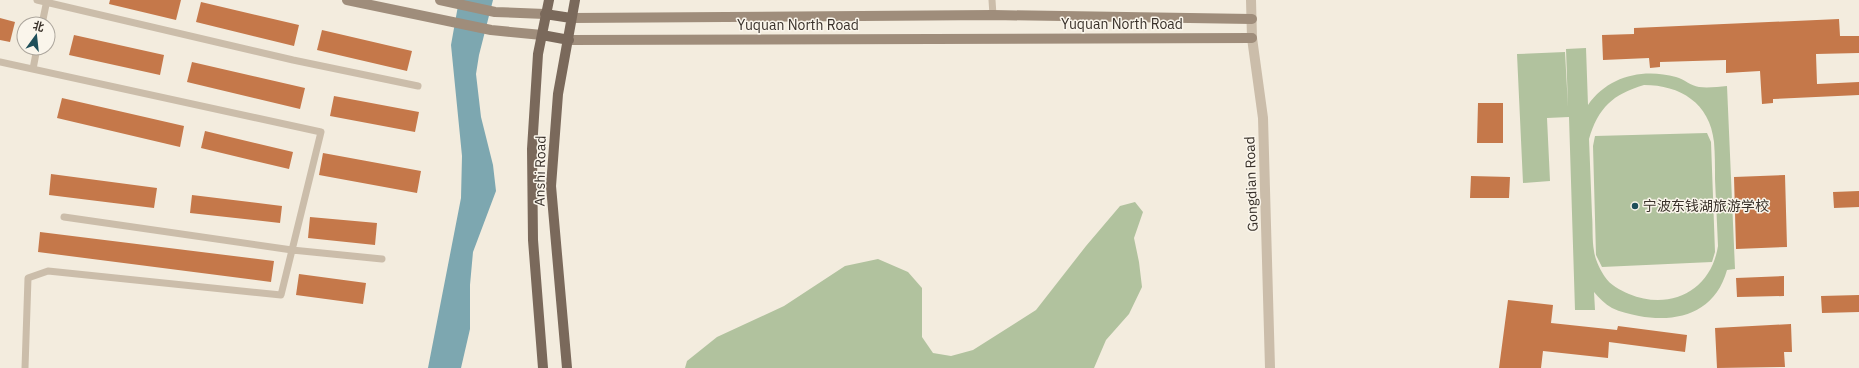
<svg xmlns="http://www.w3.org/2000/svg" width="1859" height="368" viewBox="0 0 1859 368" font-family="'IBM Plex Sans','Noto Sans SC',sans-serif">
	<rect width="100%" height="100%" fill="#f3ecde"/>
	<path fill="#b1c29e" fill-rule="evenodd" d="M1586,48l2,57c20,-29 55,-37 88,-28 8,2 15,9 23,10 8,1 19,0 28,-1l8,183 -8,1c-12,43 -49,53 -88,46 -9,-2 -19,-4 -27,-8 -7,-4 -13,-10 -18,-16l1,18h-20l-6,-193 -22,1 3,63 -27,2 -6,-129 48,-2 3,55 -2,-58zM1644,85c36,0 66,18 70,57 1,12 1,25 1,37 1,22 2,45 3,67 -7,45 -48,65 -89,48 -9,-4 -19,-9 -24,-17 -5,-7 -10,-18 -11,-26 -2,-11 -1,-24 -2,-36 -1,-26 -2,-51 -3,-76 9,-31 24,-45 55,-54z
		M1707,133l4,9 4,110 -3,10 -110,5 -6,-12 -3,-109 2,-10z
		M1135,202l8,10 -9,26 5,24 3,25 -13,27 -23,26 -12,28h-409l2,-7 30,-24 67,-31 61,-40 33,-7 30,13 14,16v49l11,16 18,3 22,-6 63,-40 50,-64 34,-40z"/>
	<path fill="#7da7b0" d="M459,0h34l-14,55 -3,19 5,43 12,48 3,26 -23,61 -3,33v44l-9,39h-33l33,-170 1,-42 -11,-111z"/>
	<path fill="#c5784a" d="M110,0h71l-5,20 -67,-16z
		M201,2l98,23 -5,21 -98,-24z
		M0,18l15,4 -5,20 -10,-2z
		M1839,19l1,17h19v17l-43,1 1,30 42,-2v13l-86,4v4l-11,1 -2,-33 -34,2v-13l-66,2v5l-10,1 -1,-10 -46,2 -1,-25 32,-1v-6z
		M322,30l90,21 -5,20 -90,-21z
		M74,35l90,20 -4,20 -91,-20z
		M192,62l113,26 -5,21 -113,-27z
		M334,96l85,16 -4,20 -85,-16z
		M62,98l122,28 -4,21 -123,-29z
		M1478,103h25v40h-26z
		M205,131l88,21 -4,17 -88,-21z
		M323,153l98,18 -4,22 -98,-18z
		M51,174l106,14 -3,20 -105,-13z
		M1785,175l2,72 -51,2 -2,-72z
		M1471,176l39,1 -1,21h-39z
		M1859,191v16l-25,1 -1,-16z
		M192,195l90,11 -2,17 -90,-10z
		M310,217l67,6 -2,22 -67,-7z
		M40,232l234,29 -3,21 -233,-30z
		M299,274l67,9 -3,21 -67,-9z
		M1784,276v20l-47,1 -1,-19z
		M1859,295v17l-37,1 -1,-17z
		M1508,300l45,5 -2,18 66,7 1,-4 69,9 -2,17 -76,-10 -1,16 -65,-7 -2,17h-42z
		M1791,324l1,28h-8l1,15 -68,1 -2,-40z"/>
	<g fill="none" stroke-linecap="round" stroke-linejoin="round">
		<path stroke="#cbbdaa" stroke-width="7" d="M37,0l256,60 125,26
			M992,0l1,15
			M42,24l5,-24
			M0,62l321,70 -40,163 -233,-24 -20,7 -3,90
			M33,69l4,-21
			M64,217l228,33 90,9"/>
		<path stroke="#cbbdaa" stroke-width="10" d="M1251,0l1,38 11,80 7,250"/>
		<path stroke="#9f8d7b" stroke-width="10" d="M347,0l144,30 51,5
			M440,0l55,12 50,2
			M571,18l422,-3 259,4
			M569,40l683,-2"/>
		<path stroke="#7a695b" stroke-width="10" d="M545,14l26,4
			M542,35l27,5
			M543,368l-10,-128 -1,-91 6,-95 11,-54
			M567,368l-16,-182 7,-92 17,-94"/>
	</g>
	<circle fill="#1f4f5a" stroke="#faf5eb" stroke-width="1.5" cx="1635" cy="206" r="4"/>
	<g text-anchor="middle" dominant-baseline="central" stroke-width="3" stroke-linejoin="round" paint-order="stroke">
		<g font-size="14" fill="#383029" stroke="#faf5eb">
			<text x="1122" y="24">Yuquan North Road</text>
			<text x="798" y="25">Yuquan North Road</text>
			<text transform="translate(540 171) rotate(-89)">Anshi Road</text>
			<text transform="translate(1251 184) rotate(-92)">Gongdian Road</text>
		</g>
		<g font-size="14" fill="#383029" stroke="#faf5eb" text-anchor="start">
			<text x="1643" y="206">宁波东钱湖旅游学校</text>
		</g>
	</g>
	<g transform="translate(36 36) rotate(15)"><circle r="19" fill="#faf5eb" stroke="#aca69d"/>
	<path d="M0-3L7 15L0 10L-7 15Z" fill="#1f4f5a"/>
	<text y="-6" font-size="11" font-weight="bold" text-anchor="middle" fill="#383029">北</text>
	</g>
</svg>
